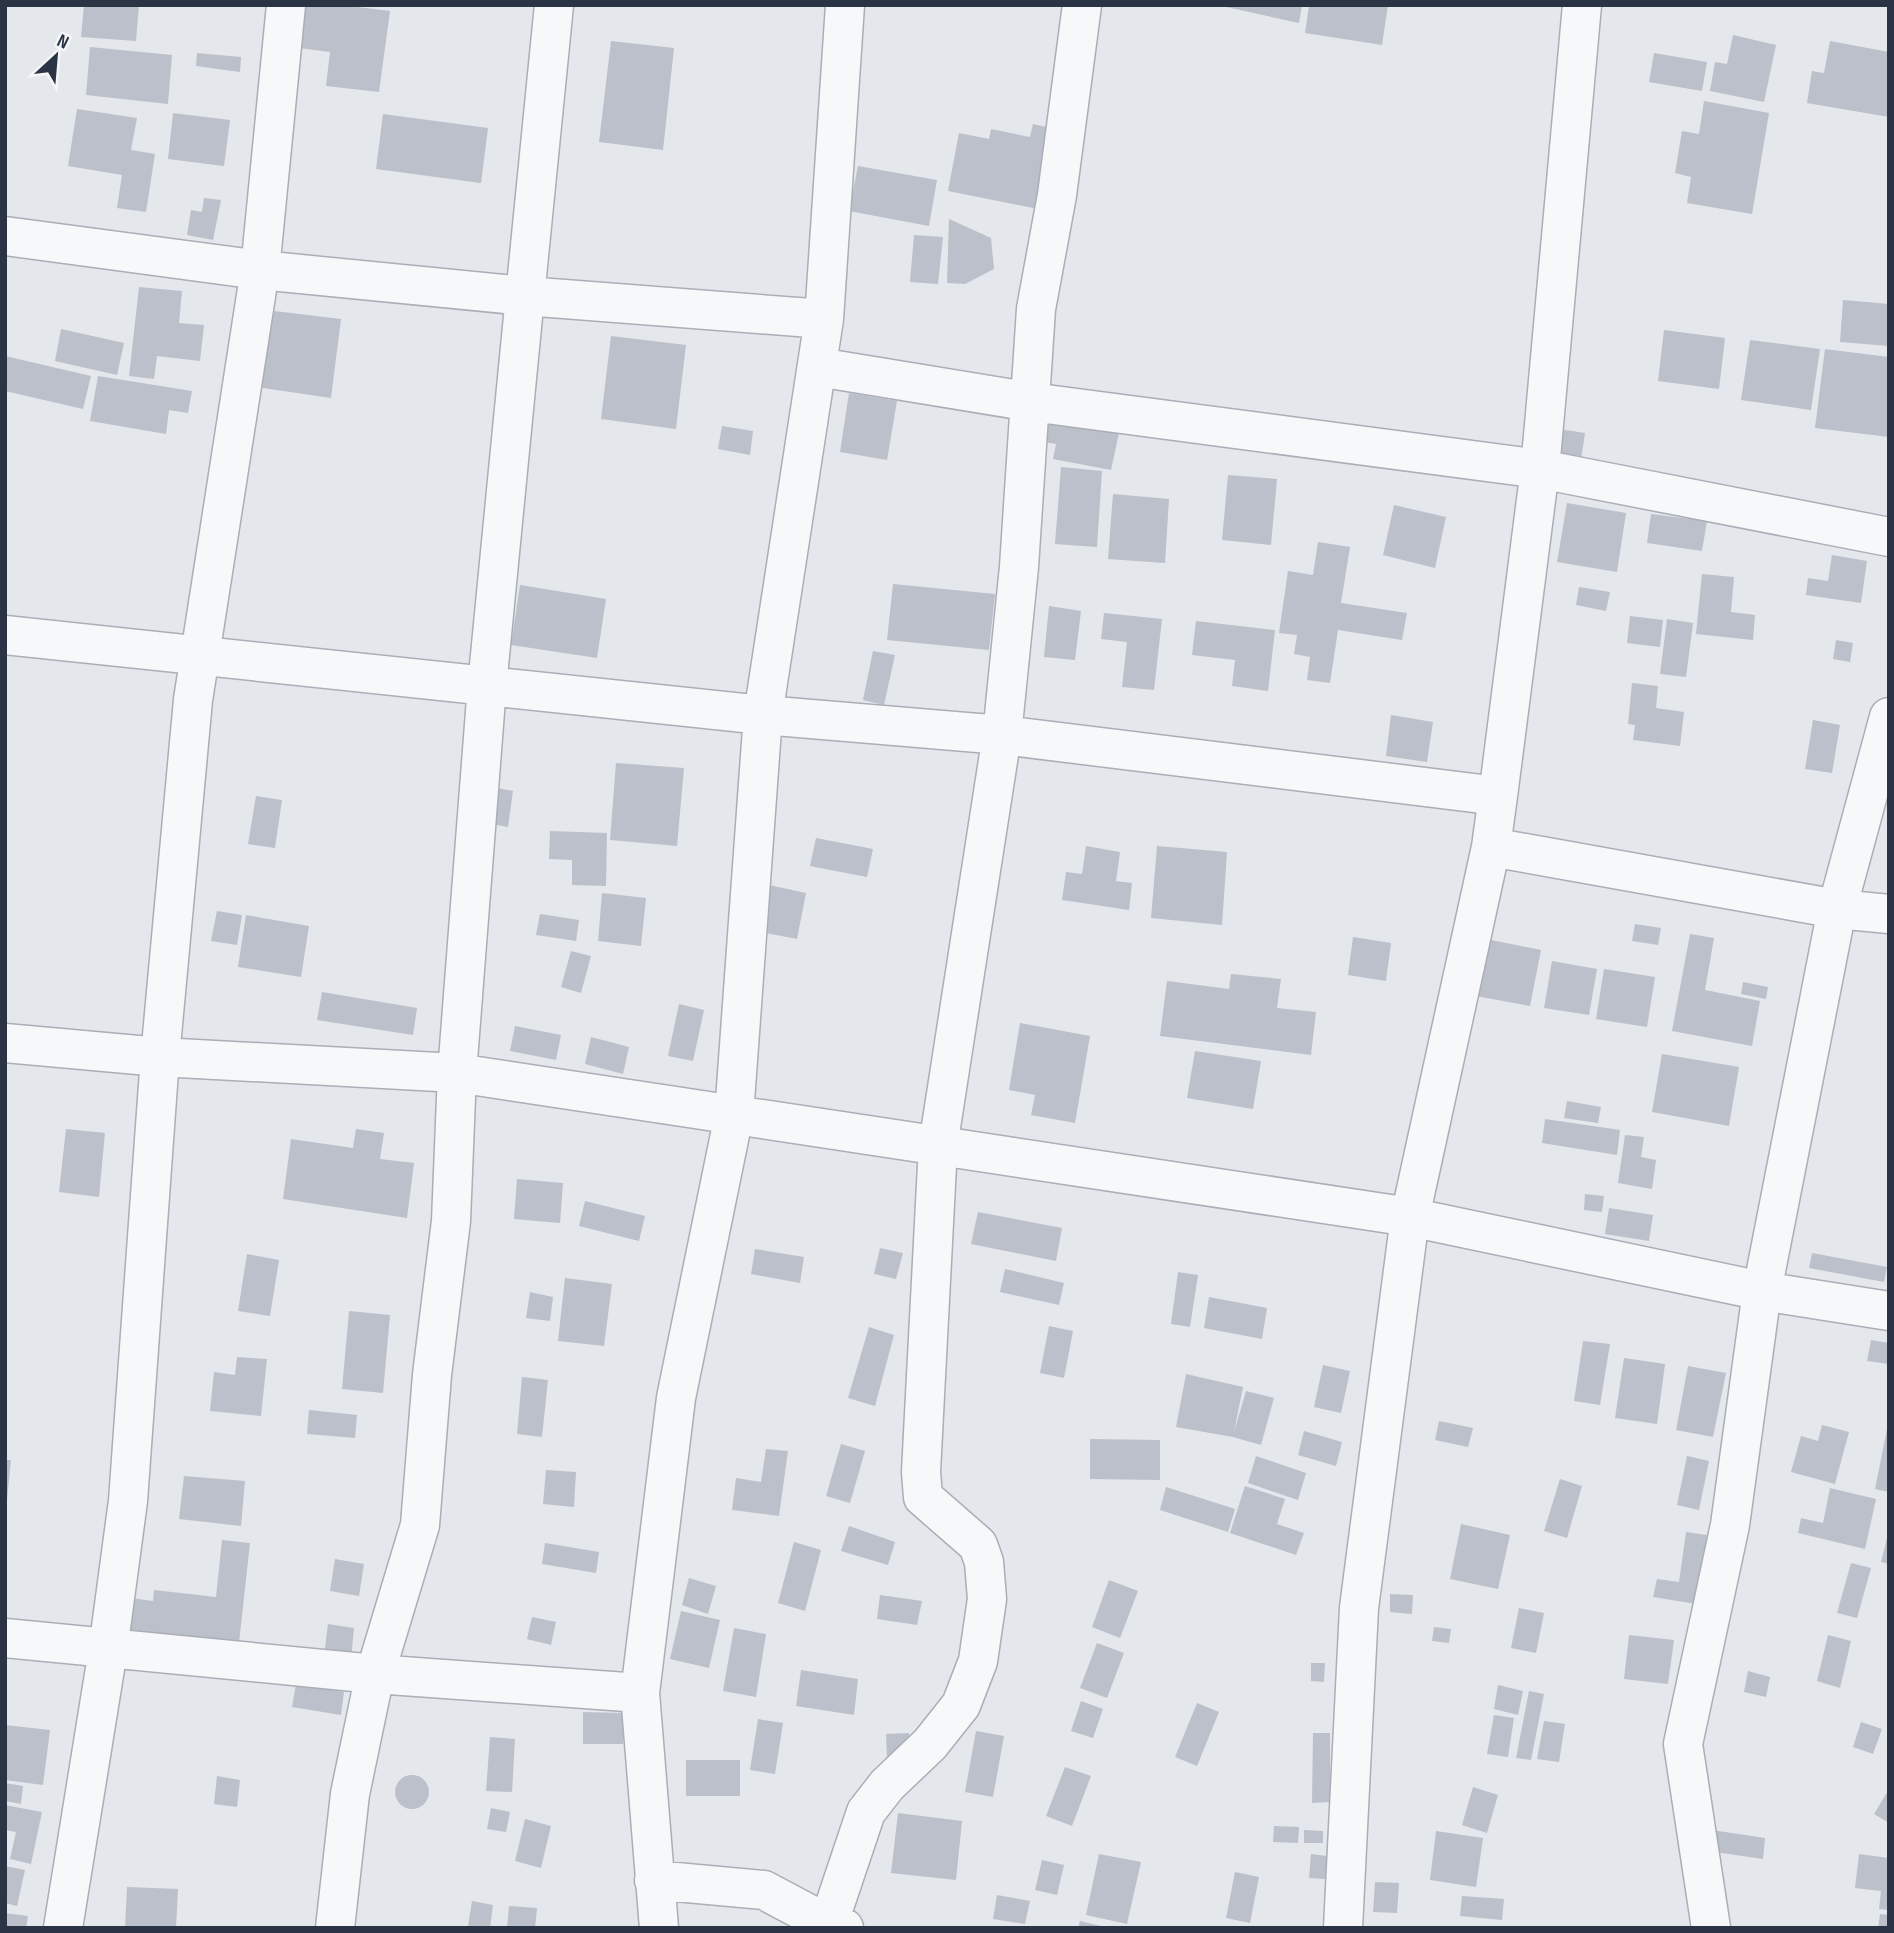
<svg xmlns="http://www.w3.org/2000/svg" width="1894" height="1933" viewBox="0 0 1894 1933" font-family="'Sofia Sans Condensed',sans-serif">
	<rect width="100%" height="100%" fill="#e4e7ec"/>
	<path fill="#bbc0ca" d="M84,5h55l-3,36 -55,-4z
		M305,5h36l49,6 -11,81 -53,-6 4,-34 -31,-4z
		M1217,5h85l-3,18z
		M1309,5h79l-6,40 -77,-12z
		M1733,35l43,10 -12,57 -54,-11 5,-29 12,2z
		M611,41l63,7 -11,102 -64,-8z
		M1830,41l59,11v65l-82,-14 5,-32 12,2z
		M90,47l82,8 -4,49 -82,-9z
		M197,53l44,4 -1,15 -44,-6z
		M1654,53l53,9 -5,29 -53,-9z
		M1704,101l65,12 -17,101 -65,-11 4,-26 -16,-4 7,-42 17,3z
		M77,109l60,9 -6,32 24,4 -9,58 -29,-4 5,-33 -54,-9z
		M173,113l57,7 -6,46 -56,-7z
		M383,114l105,14 -7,55 -105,-14z
		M1033,124l26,6 -16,80 -95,-19 11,-58 30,6 2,-10 39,8z
		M858,166l79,14 -8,46 -80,-15z
		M204,198l17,2 -8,40 -26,-5 4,-25 11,2z
		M949,219l42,19 3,31 -29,15 -18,-1z
		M914,235l29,2 -5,47 -28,-2z
		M139,287l43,4 -3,32 25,2 -4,36 -43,-5 -3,23 -25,-3z
		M1843,300l46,4v42l-49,-4z
		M266,310l75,9 -10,79 -75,-11z
		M61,329l63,14 -7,32 -62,-14z
		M1664,330l61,8 -6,51 -61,-8z
		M611,336l75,9 -10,84 -75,-10z
		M1750,340l70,9 -9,61 -70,-10z
		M1825,349l64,8v80l-74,-9z
		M5,356l86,20 -8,33 -78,-18z
		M98,376l94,15 -4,22 -19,-3 -3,24 -76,-13z
		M849,393l48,8 -10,59 -47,-8z
		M1041,418l78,15 -8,37 -58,-11 3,-15 -19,-3z
		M722,426l31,5 -3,24 -32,-6z
		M1559,429l26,4 -4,27 -26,-4z
		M1061,467l41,4 -5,76 -42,-3z
		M1228,475l49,4 -6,66 -49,-5z
		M1113,494l56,5 -4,64 -57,-4z
		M1567,503l59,10 -9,59 -60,-10z
		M1394,505l52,12 -11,51 -52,-13z
		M1651,514l56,7 -5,30 -55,-8z
		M1318,542l32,5 -9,56 66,10 -5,27 -64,-10 -8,53 -23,-3 3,-23 -16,-3 3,-19 -18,-2 9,-62 25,4z
		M1832,555l35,6 -6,42 -55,-8 2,-17 20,3z
		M1702,574l32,3 -3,35 24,3 -2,25 -57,-6z
		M893,584l102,10 -6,56 -102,-10z
		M520,585l86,14 -9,59 -86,-13z
		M1579,587l31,5 -4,19 -30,-6z
		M1049,606l32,5 -6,49 -31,-3z
		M1104,613l58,6 -8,71 -32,-3 5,-45 -26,-3z
		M1630,616l33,4 -3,27 -33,-4z
		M1667,619l26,4 -7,54 -26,-3z
		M1196,621l79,9 -7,61 -36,-5 3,-26 -43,-5z
		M1836,640l17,3 -3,19 -17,-3z
		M873,651l22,4 -11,50 -21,-5z
		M1632,683l26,3 -2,22 28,4 -4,34 -47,-6 2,-15 -7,-1z
		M1391,715l42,7 -6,40 -41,-6z
		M1813,720l27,5 -8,48 -27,-4z
		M616,763l68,5 -7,78 -67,-6z
		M491,787l22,4 -5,36 -22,-4z
		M256,796l26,4 -7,48 -27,-4z
		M550,831l57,2 -1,53 -34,-1v-25l-23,-1z
		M816,838l57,11 -6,28 -57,-11z
		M1086,846l34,6 -4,29 16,2 -3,27 -67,-10 4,-28 16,2z
		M1157,846l70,6 -5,73 -71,-7z
		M755,882l51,11 -9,46 -52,-10z
		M602,893l44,5 -5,48 -43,-5z
		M217,911l25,4 -5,30 -26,-4z
		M540,914l39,6 -3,21 -40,-6z
		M246,915l63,11 -8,51 -63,-10z
		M1635,924l26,4 -3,17 -26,-4z
		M1690,934l24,4 -9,52 55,11 -8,45 -80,-15z
		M1353,937l38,6 -5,38 -38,-6z
		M1486,939l55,11 -11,56 -54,-10z
		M571,951l20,5 -10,37 -20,-6z
		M1552,961l45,8 -8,46 -45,-7z
		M1604,969l51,8 -8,50 -51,-8z
		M1231,974l50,5 -4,29 39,4 -5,43 -151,-19 7,-55 62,8z
		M1743,982l25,5 -2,12 -25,-5z
		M322,992l95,16 -4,27 -96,-15z
		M679,1004l25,6 -11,51 -25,-5z
		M1020,1023l70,13 -15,87 -44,-8 4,-20 -26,-5z
		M515,1026l46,9 -5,25 -46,-9z
		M591,1037l38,10 -6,27 -38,-10z
		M1195,1051l66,10 -8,48 -66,-11z
		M1662,1054l77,13 -10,59 -77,-14z
		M1567,1101l34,6 -3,16 -34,-5z
		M1545,1119l75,11 -3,25 -75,-12z
		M66,1129l39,4 -6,64 -40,-5z
		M356,1129l28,4 -4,26 34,4 -7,55 -124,-19 8,-60 62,9z
		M1625,1135l19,2 -3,20 15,3 -4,29 -34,-6z
		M517,1179l46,4 -3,40 -46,-4z
		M1585,1194l19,2 -2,16 -18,-2z
		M585,1201l60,15 -6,25 -60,-15z
		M1609,1208l44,7 -4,26 -44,-7z
		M978,1212l84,16 -6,33 -85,-17z
		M880,1248l23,5 -7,26 -22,-5z
		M755,1249l49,8 -4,26 -49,-9z
		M1812,1253l75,14 -3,15 -75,-14z
		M247,1254l32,6 -9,56 -32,-5z
		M1005,1269l59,14 -5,22 -59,-13z
		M1178,1272l20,3 -8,52 -19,-3z
		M565,1278l47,6 -8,62 -46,-5z
		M530,1292l23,5 -3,24 -24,-3z
		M1209,1297l58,11 -5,31 -58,-11z
		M349,1311l41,4 -7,78 -41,-4z
		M1049,1326l24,5 -9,47 -24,-5z
		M869,1327l25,8 -19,71 -27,-8z
		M1871,1340l18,3v21l-22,-3z
		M1583,1341l27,3 -10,61 -26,-4z
		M237,1357l30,2 -6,57 -51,-5 4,-39 21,3z
		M1624,1358l41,6 -8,60 -42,-6z
		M1323,1365l27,6 -9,42 -27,-6z
		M1688,1366l38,7 -13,64 -37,-7z
		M1186,1374l57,13 -9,45 12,-41 28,7 -13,47 -28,-8 -57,-10z
		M522,1377l26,3 -6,57 -25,-3z
		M309,1410l48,5 -2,23 -48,-4z
		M1439,1421l34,7 -5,19 -33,-7z
		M1888,1424h1v68l-14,-3z
		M1822,1425l27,7 -14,52 -44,-12 10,-36 17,5z
		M1304,1431l38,11 -6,24 -38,-11z
		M1090,1439l70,1v40l-70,-1z
		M841,1444l24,7 -15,52 -24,-7z
		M766,1449l22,2 -9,65 -47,-6 4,-32 25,4z
		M1256,1456l50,17 -8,27 -50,-17z
		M1687,1456l22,5 -10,49 -22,-5z
		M5,1460h6l-4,40h-2z
		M546,1470l30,2 -2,35 -31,-3z
		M184,1476l61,5 -4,45 -62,-7z
		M1560,1479l22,7 -15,52 -23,-7z
		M1245,1486l40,13 -8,25 27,9 -8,22 -66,-22z
		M1166,1487l69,22 -7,23 -68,-22z
		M1830,1488l46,11 -11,50 -67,-16 3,-15 22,5z
		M1461,1524l49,11 -12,54 -48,-10z
		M849,1526l46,16 -7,23 -47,-14z
		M1686,1532l21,3 -11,69 -43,-7 4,-18 22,3z
		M1888,1534h1v30l-8,-2z
		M222,1540l28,3 -12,109 -118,-13 4,-42 29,4 1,-11 62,7z
		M794,1542l27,8 -16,61 -27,-8z
		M545,1543l54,9 -3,21 -54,-9z
		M335,1559l29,5 -5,32 -29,-5z
		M1851,1563l20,5 -14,50 -20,-5z
		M689,1578l27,8 -8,28 -26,-9z
		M1109,1580l29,11 -18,47 -28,-11z
		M1390,1594l23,1 -1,19 -22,-2z
		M880,1595l42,6 -5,24 -40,-6z
		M1519,1608l25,5 -8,40 -25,-5z
		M681,1611l39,9 -11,48 -39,-9z
		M532,1617l24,5 -5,23 -24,-6z
		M328,1624l26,4 -3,31 -27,-3z
		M1434,1627l17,2 -2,14 -17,-2z
		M734,1628l32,6 -10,63 -33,-6z
		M1629,1635l45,5 -6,44 -44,-5z
		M1828,1635l23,6 -11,47 -23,-7z
		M1097,1643l27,10 -17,45 -27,-10z
		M1311,1663h14l-1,19 -13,-1z
		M801,1670l57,9 -4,36 -58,-9z
		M1748,1671l22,6 -4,20 -22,-5z
		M296,1684l48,8 -3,23 -49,-8z
		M1498,1685l25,6 -5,24 -24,-6z
		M1529,1691l15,3 -13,66 -15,-2z
		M1081,1701l22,8 -10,29 -22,-7z
		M1197,1703l22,9 -22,54 -22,-9z
		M583,1712l41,1 -1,31h-40z
		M1494,1715l20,3 -6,39 -21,-3z
		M758,1719l25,4 -8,51 -25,-4z
		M1544,1721l21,3 -6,38 -22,-3z
		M1861,1722l21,7 -9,25 -20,-7z
		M5,1725l45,5 -7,55 -38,-5z
		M976,1731l28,5 -11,61 -28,-5z
		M909,1733l1,26 -23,1 -1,-26z
		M1313,1733h17v69l-18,1z
		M490,1737l25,2 -3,53 -26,-1z
		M686,1760h54v36h-54z
		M1065,1767l26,9 -19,50 -26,-10z
		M395 1792a17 17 0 1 1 34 0a17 17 0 1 1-34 0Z
		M217,1776l23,4 -3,27 -23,-3z
		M5,1783l18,3 -2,18 -16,-3z
		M1473,1787l25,8 -11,38 -25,-8z
		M1889,1789v34l-15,-9z
		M5,1805l37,7 -11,52 -21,-5 6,-27 -11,-2z
		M491,1808l19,4 -4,20 -19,-3z
		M898,1813l64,8 -6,59 -65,-7z
		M525,1819l26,7 -10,42 -26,-7z
		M1274,1826l25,1 -1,16 -25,-1z
		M1304,1830l19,1v12h-19z
		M1712,1830l53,8 -2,21 -55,-8z
		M1436,1831l47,7 -7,49 -46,-7z
		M1099,1854l42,8 -14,62 -41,-9z
		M1311,1854l16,2 -2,23 -16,-1z
		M1859,1854l30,4v52l-10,-1 2,-18 -26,-3z
		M1042,1860l22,5 -7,30 -22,-5z
		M5,1866l20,4 -8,36 -12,-3z
		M1235,1872l24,5 -9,46 -24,-5z
		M1375,1882l24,1 -2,30 -24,-1z
		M127,1887l51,2 -2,39h-51z
		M997,1895l33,6 -5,23 -32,-5z
		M1462,1896l42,3 -2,21 -42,-4z
		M472,1901l21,4 -3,23 -22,-2z
		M509,1906l28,2 -2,20h-28z
		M5,1913l23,3 -2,12h-21z
		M1880,1914l9,1v13h-11z
		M1080,1921l25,6 -1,1h-26z"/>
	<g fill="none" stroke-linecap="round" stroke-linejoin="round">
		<defs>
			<path id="street" d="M5,236l255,34 265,26 29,-291
				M818,367l213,35 509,67 349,68
				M5,635l758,80 239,20 496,61
				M1491,847l346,62 52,5
				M5,1043l155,14 297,16 953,144 352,74 127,20
				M5,1638l370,36 265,19
				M654,1880l110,10 47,25 33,13
				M829,1922l37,-110 21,-27 43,-41 31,-39 17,-44 9,-62 -3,-37 -6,-17 -55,-48 -2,-25 17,-326 64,-411 17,-168 17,-258 21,-114 25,-190
				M63,1928l45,-278 20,-149 32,-444 33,-357 67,-430 26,-265
				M335,1928l15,-134 25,-120 45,-149 12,-150 19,-154 6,-148 30,-387 38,-390 299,23
				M659,1928l-19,-235 36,-295 58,-283 29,-400 61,-396 21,-314
				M1343,1928l16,-320 51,-391 81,-370 7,-51 42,-327 42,-464
				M1711,1928l-28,-184 47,-219 32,-234 75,-382 52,-192"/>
		</defs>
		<use href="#street" stroke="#a9aeb7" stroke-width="41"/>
		<use href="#street" stroke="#f7f8fa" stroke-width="38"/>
	</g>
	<rect width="1894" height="1933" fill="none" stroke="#2b3445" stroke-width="14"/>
	<g transform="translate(56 56) rotate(26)" stroke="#f4f6f9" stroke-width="5" paint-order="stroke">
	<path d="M0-5L12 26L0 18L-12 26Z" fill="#2b3445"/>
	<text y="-10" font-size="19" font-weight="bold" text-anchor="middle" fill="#2b3445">N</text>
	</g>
</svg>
